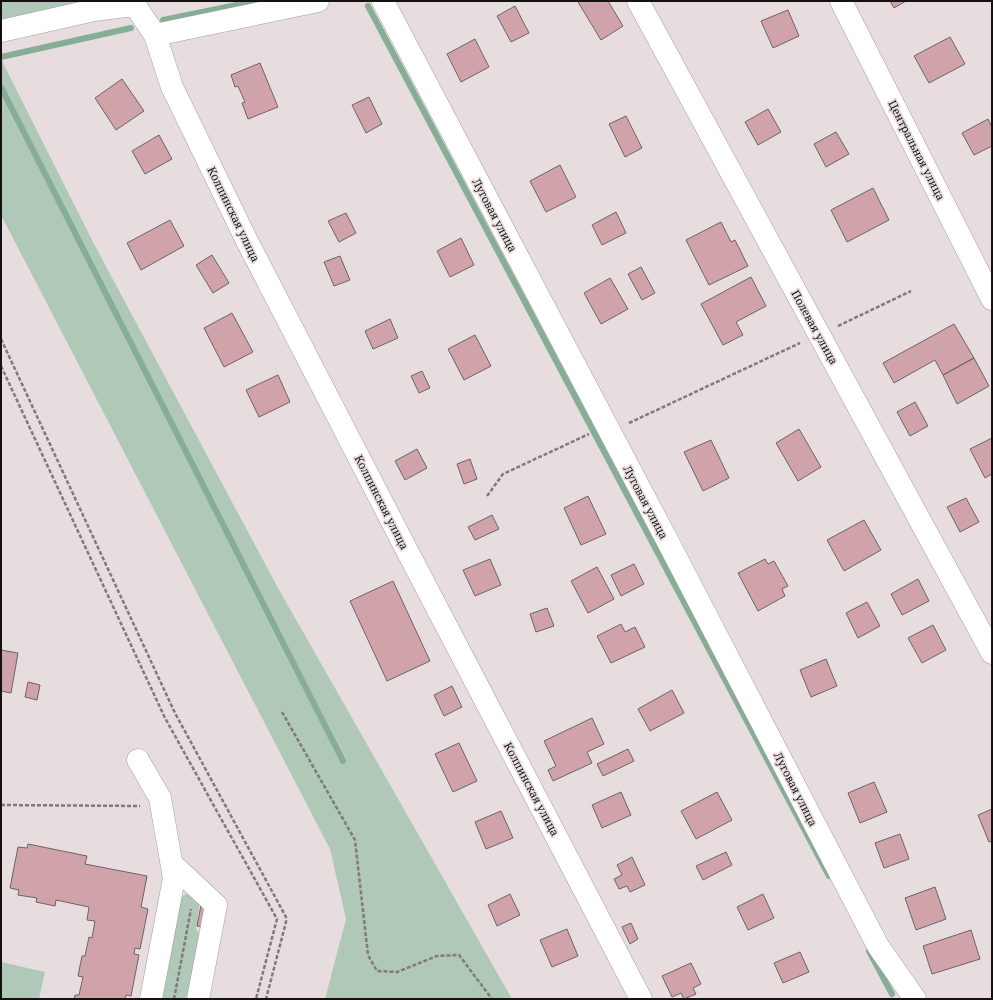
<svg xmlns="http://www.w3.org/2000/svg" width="993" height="1000" viewBox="0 0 993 1000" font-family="'Noto Serif',serif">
	<rect width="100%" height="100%" fill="#e7dcde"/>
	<path fill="#afc8b8" d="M1,1h118l-118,22z
		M1,59l93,185 184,344 234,411h-187l21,-80 -16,-70 -329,-634z
		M186,894l8,1 6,5 -4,29 5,7 -12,63h-30l18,-98z
		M1,962l44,10 -6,27h-38z"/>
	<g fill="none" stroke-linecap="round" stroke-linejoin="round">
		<path stroke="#86ad95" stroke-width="6" d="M368,6l461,870
			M163,20l93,-19
			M1,57l130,-29
			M1,87l342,674
			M869,951l23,43"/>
	</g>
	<path fill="#d0a3ab" stroke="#6d6365" d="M580,1h28l15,25 -22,14 -23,-38z
		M890,1h16l-12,7z
		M515,6l14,27 -18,9 -14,-26z
		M788,10l11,26 -26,12 -12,-27z
		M950,37l15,27 -36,19 -15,-27z
		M475,39l14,28 -28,15 -14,-28z
		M260,63l18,44 -30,12 -6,-16 3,-1 -7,-16 -3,1 -4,-12z
		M122,79l22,32 -28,19 -21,-32z
		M369,97l13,27 -16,9 -14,-28z
		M768,109l13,23 -23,13 -13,-23z
		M626,116l16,32 -17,9 -16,-33z
		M988,119l4,8v19l-18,9 -12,-22z
		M836,132l13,22 -23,13 -12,-23z
		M159,135l13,24 -27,15 -13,-23z
		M560,165l16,32 -30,15 -16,-31z
		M873,188l16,32 -42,22 -16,-32z
		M616,212l10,21 -24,12 -10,-20z
		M346,213l10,20 -17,9 -11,-21z
		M170,220l14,26 -43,24 -14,-27z
		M721,222l10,20 4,-2 13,26 -39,19 -23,-45z
		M461,238l13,27 -24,12 -13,-26z
		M212,255l17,28 -16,10 -17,-28z
		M340,256l10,24 -16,6 -10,-24z
		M641,267l14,26 -13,7 -14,-26z
		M751,277l15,29 -30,16 7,13 -20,10 -22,-41z
		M610,278l18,31 -27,15 -17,-31z
		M232,313l21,39 -29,15 -20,-39z
		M390,319l8,19 -25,11 -8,-18z
		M954,324l20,34 -31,17 -8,-15 -41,23 -11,-20z
		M475,335l16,31 -27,14 -16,-31z
		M974,358l15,28 -32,18 -14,-29z
		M422,371l8,17 -11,5 -8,-17z
		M278,375l12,27 -31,15 -13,-27z
		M915,402l13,24 -18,10 -13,-24z
		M799,429l22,38 -23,14 -22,-38z
		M992,438v36l-7,4 -15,-29z
		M711,440l18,38 -26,13 -19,-39z
		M417,449l10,19 -22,12 -10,-19z
		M470,459l7,20 -13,5 -7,-20z
		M588,496l18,38 -25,11 -17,-37z
		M966,498l13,24 -19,10 -13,-25z
		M492,515l7,14 -24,11 -7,-13z
		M864,520l17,30 -37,21 -17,-31z
		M490,559l11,26 -26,11 -12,-26z
		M765,559l3,5 6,-3 14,25 -6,3 3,7 -27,15 -20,-38z
		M634,564l10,20 -23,12 -10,-21z
		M597,567l17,32 -26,14 -17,-32z
		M918,579l11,22 -27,14 -11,-21z
		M393,581l37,80 -43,20 -37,-80z
		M867,602l13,24 -22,12 -12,-25z
		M547,608l7,18 -18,6 -6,-18z
		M621,624l4,8 10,-5 10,20 -34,16 -14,-27z
		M933,625l13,25 -24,13 -14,-25z
		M1,650l17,3 -7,40 -10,-2z
		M826,659l11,27 -26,11 -11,-27z
		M28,682l12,3 -3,15 -12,-3z
		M452,686l10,21 -18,9 -10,-21z
		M672,690l12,23 -34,18 -12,-22z
		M592,718l12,26 -17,8 5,11 -39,18 -5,-11 8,-4 -12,-25z
		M459,743l18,38 -24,11 -18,-38z
		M628,749l6,12 -31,15 -6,-12z
		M874,782l13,30 -27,11 -12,-30z
		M621,792l10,23 -29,13 -10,-23z
		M717,792l15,28 -36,19 -15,-28z
		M992,809v32l-3,1 -11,-27z
		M501,811l12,27 -27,11 -11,-27z
		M900,834l9,25 -25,9 -9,-25z
		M28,844l59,12 -2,8 62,12 -6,31 7,2 -8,40 -5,-1 -1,6 5,1 -8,41 -5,-1 -1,4h-51l1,-4h4l4,-18 -5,-1 4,-20h3l4,-19 3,1 3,-17 -8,-1 2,-13 -33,-7 -1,6 -19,-4 1,-4 -19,-3 1,-5 -9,-2 8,-41 9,1z
		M726,852l6,13 -29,15 -7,-14z
		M632,857l13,28 -15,7 -3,-6 -8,3 -5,-10 8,-4 -5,-10z
		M935,887l11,32 -30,11 -11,-32z
		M510,894l10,21 -23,11 -9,-21z
		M763,894l11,24 -26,12 -11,-23z
		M201,905l6,2 -4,20 -6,-1z
		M631,923l7,16 -8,5 -8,-17z
		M567,929l11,27 -26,11 -12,-27z
		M971,930l9,29 -48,15 -9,-28z
		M800,952l9,20 -26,11 -9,-20z
		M691,963l10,21 -8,4 3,6 -12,5 -3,-6 -9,4 -10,-21z"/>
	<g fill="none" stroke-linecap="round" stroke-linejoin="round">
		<defs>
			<path id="minor" d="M132,1l23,34 17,52 74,152 155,300 240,460
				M383,1l284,539 211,406 37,53
				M638,1l354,652
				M841,1l151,298
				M1,31l93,-21 40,-5
				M155,35l163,-34
				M138,760l22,38 14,80 -23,121
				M172,864l44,41 -18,94"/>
		</defs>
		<use href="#minor" stroke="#a79d9f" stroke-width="23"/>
		<path stroke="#81797b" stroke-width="2.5" stroke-dasharray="4 2" stroke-linecap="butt" d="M838,326l73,-35
			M1,339l174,374 111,204v5l-20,77
			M1,366l164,352 112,201 -21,80
			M629,423l171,-80
			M487,496l16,-22 86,-40
			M282,712l73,128 13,115 9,16 20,1 40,-16 22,-1 33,44
			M1,805l139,1
			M174,999l17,-90"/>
		<use href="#minor" stroke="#fff" stroke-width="22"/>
	</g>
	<g text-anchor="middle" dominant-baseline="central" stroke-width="3.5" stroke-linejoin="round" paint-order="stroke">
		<g font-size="11" fill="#151112" stroke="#e7dcde">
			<text transform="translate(917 150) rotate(63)">Центральная улица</text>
			<text transform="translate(234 214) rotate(64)">Колпинская улица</text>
			<text transform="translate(495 215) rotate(62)">Луговая улица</text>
			<text transform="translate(815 327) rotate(61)">Полевая улица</text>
			<text transform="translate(382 502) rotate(63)">Колпинская улица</text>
			<text transform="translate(646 502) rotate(62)">Луговая улица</text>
			<text transform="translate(532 789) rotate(62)">Колпинская улица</text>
			<text transform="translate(796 789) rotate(63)">Луговая улица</text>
		</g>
	</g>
	<rect width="993" height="1000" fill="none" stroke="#151112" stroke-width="4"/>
</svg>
